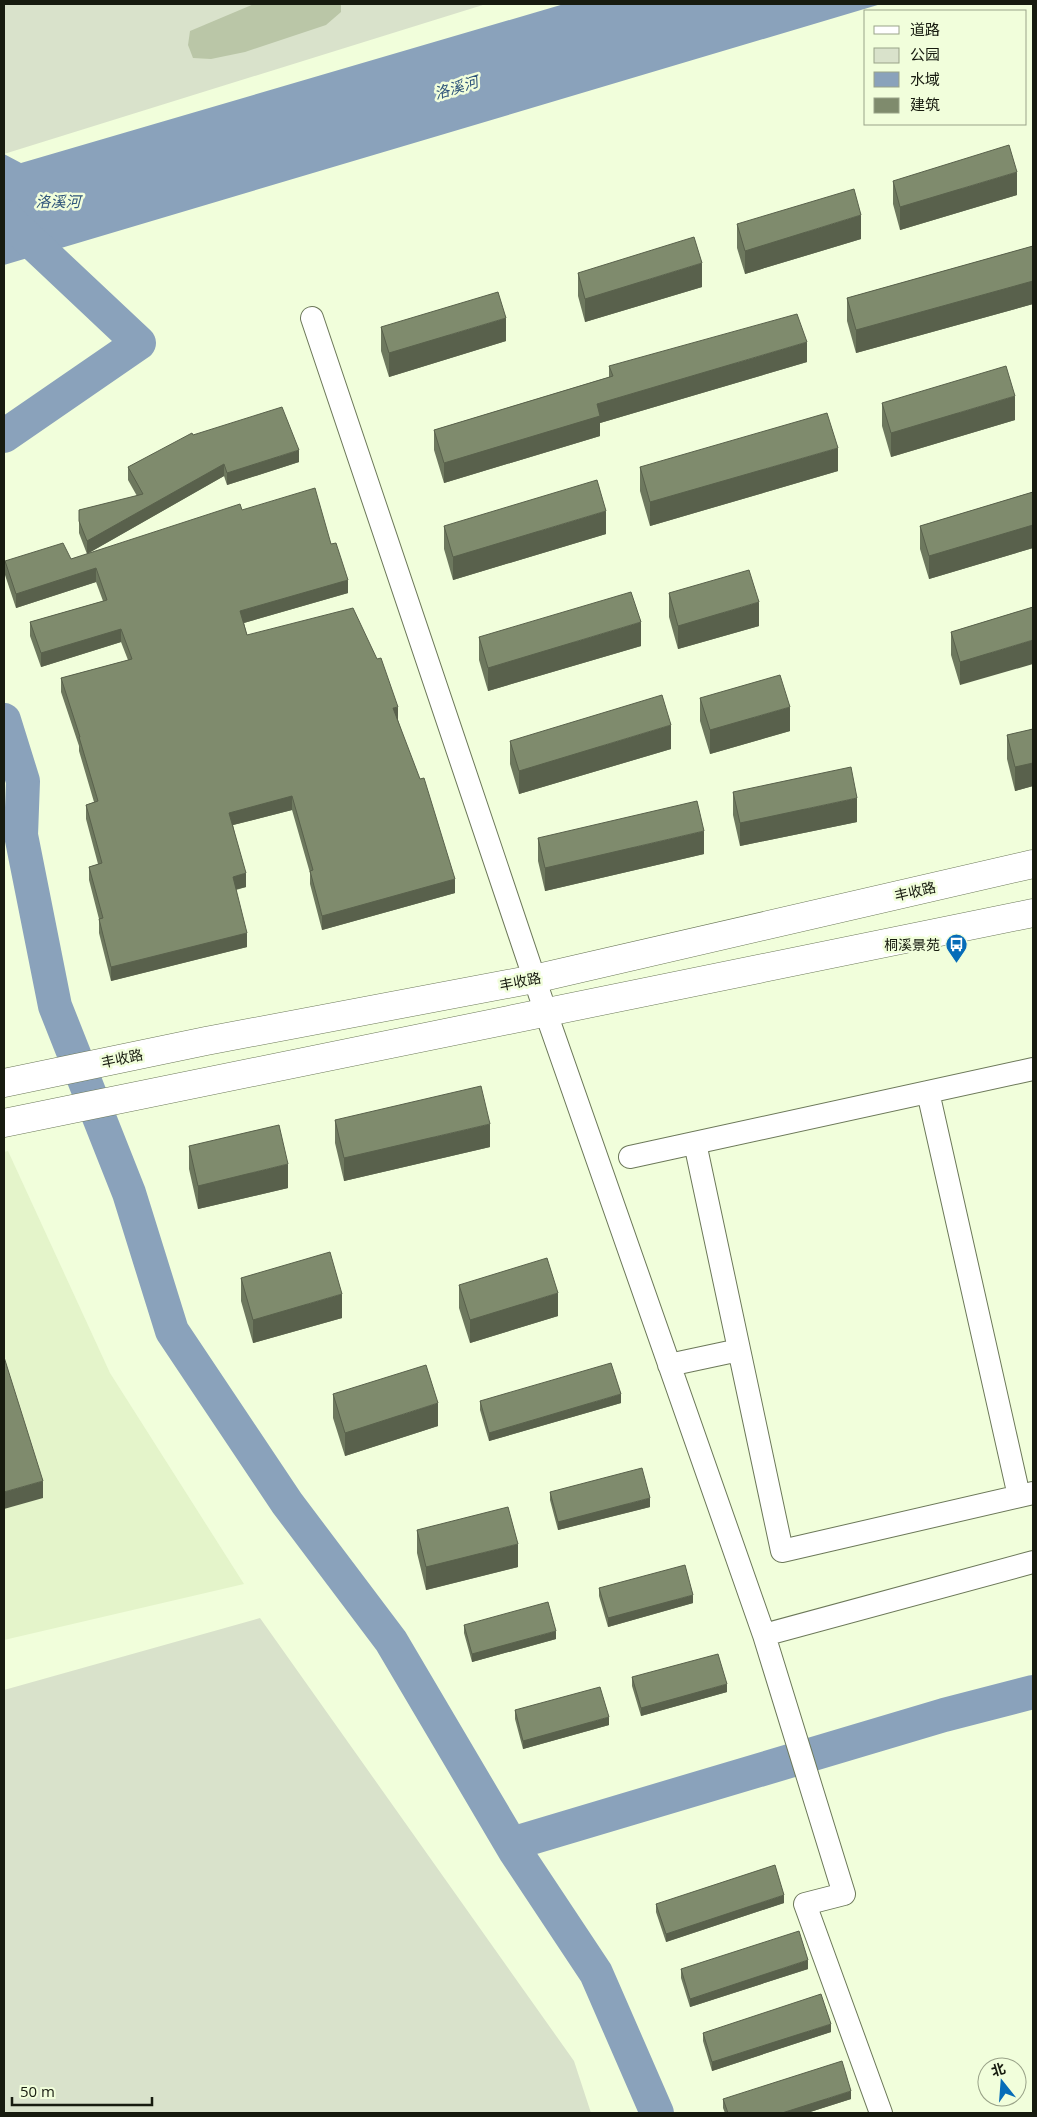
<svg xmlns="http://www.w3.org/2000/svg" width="1037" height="2117" viewBox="0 0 1037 2117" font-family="'Open Sans','Noto Sans SC',sans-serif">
	<rect width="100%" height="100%" fill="#f1fedb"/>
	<path fill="#e4f4ca" d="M8,1151l102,222 134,211 -240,56v-488z"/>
	<path fill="#d9e2cb" d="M4,4h482l-482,150z
		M260,1618l314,443 17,52h-587v-423z"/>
	<path fill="#bac6a7" d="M254,4h87v8l-15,13 -81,27 -34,7 -18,-1 -5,-13 2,-14z"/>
	<path fill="#8aa2bb" d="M564,4h317l-877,261v-111l17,9z"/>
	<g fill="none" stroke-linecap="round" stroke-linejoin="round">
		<path stroke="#8aa2bb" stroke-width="34" d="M4,216l135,127 -135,93
			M4,720l19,61 -2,54 34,171 74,187 43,138 115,172 104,138 124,210 81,122 61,140
			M511,1844l433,-129 89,-23"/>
		<defs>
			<path id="street" d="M312,318l234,695 218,622 80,259 -39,10 76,209
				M928,1092l91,404
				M695,1143l87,408 251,-58
				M630,1157l403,-88
				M669,1365l70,-15
				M764,1635l269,-73"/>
			<path id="secondary" d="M4,1083l202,-42 328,-62 499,-115
				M4,1123l1029,-210"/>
		</defs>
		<use href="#street" stroke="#6c7859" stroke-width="24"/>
		<use href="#secondary" stroke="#6c7859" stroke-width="29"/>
		<use href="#street" stroke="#fff" stroke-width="22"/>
		<use href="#secondary" stroke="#fff" stroke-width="28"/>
	</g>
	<path fill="#6d785e" d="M893,181l124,14 -117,35 -7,-26z
		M737,224l124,15 -116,35 -8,-26z
		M1033,246v58l-177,49 -9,-32v-23z
		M578,273l124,14 -117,35 -7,-26z
		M381,327l125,14 -117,36 -8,-26z
		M807,362l-207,61v13l-156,47 -10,-33v-20l175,-53v-11z
		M882,403l133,17 -124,37 -9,-31z
		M193,435l106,27 -72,23 -3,-9 -137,78 155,-44 89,34 17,49 -104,30 3,12 151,85 57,173 -133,37 -12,-46v-11l-18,-63 -59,15 13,62 -10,3 11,57 -136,34 -12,-48v-14l-10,-39v-13l9,-3 -12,-45v-14l8,-3 -15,-51v-5l-18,-54v-14l67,-18 -7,-18 -80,25 -11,-31v-14l73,-21 -7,-19 -80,26 -11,-33v-14l66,-2 16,-5 -8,-21v-23l58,-14 -9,-16v-13z
		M640,467l198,4 -188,55 -10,-35z
		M1033,492v56l-104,31 -9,-30v-23z
		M444,526l162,8 -153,46 -9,-31z
		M669,593l90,33 -81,23 -9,-32z
		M1033,607l-73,78 -9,-30v-23z
		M479,637l162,9 -153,45 -9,-31z
		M700,698l90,33 -80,23 -10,-33z
		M1033,729v57l-18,5 -8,-32v-24z
		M510,741l161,8 -152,45 -9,-30z
		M733,792l124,30 -117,24 -7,-31z
		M538,838l166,16 -159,37 -7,-30z
		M335,1120l155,27 -146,34 -9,-38z
		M189,1146l99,42 -90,21 -9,-40z
		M241,1278l101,40 -89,25 -12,-42z
		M459,1285l99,31 -88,27 -11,-35z
		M333,1394l105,32 -93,30 -12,-38z
		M480,1401l141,2 -132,38 -9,-31z
		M550,1492l100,15 -92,23 -8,-30z
		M417,1530l101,37 -92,23 -9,-37z
		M599,1588l94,15 -85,24 -9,-31z
		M464,1625l92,14 -84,23 -8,-29z
		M632,1677l95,15 -86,24 -9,-30z
		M515,1710l94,15 -86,24 -8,-30z
		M784,1903l-118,39 -10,-30v-8z
		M681,1969h127l-118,38 -9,-29z
		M831,2032l-119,39 -9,-30v-8z
		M723,2099h128l-44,14h-82l-2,-5z"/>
	<path fill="#59614c" d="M1017,172v23l-117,35v-23z
		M861,215v24l-116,35v-23z
		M702,263v24l-117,35v-23z
		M1033,281v23l-177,49v-23z
		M506,318v23l-117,36v-24z
		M807,342v20l-207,61v13l-156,47v-20l153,-59z
		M1015,396v24l-124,37v-24z
		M838,448v23l-188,55v-24z
		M299,450v12l-72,23v-12z
		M224,464v12l-137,78v-13z
		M606,511v23l-153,46v-23z
		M1033,525v23l-104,31v-23z
		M96,568v14l-80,26v-14z
		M348,580v13l-108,31v-13z
		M759,602v24l-81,23v-23z
		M641,622v24l-153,45v-23z
		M121,629v13l-80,25v-14z
		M1033,640v24l-73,21v-23z
		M398,707v13l-5,2v-14z
		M790,707v24l-80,23v-24z
		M671,725v24l-152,45v-23z
		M1033,763v23l-18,5v-24z
		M292,796v14l-63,16v-13z
		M857,798v24l-117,24v-23z
		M704,831v23l-159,37v-23z
		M246,873v14l-13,3v-13z
		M455,879v14l-133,37v-14z
		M247,933v14l-136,34v-14z
		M490,1124v23l-146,34v-23z
		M288,1164v24l-90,21v-23z
		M558,1293v23l-88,27v-23z
		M342,1294v24l-89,25v-23z
		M621,1394v9l-132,38v-8z
		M438,1403v23l-93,30v-23z
		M43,1481v17l-39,11v-17z
		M650,1498v9l-92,23v-8z
		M518,1544v23l-92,23v-23z
		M693,1595v8l-85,24v-9z
		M556,1631v8l-84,23v-8z
		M727,1684v8l-86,24v-8z
		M609,1717v8l-86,24v-8z
		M784,1895v8l-118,39v-8z
		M808,1960v9l-118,38v-8z
		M831,2024v8l-119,39v-9z
		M851,2091v8l-44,14h-25z"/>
	<path fill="#7f8b6d" stroke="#59614c" d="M1009,145l8,27 -117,35 -7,-26z
		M854,189l7,26 -116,36 -8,-27z
		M694,237l8,26 -117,36 -7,-26z
		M1033,246v35l-177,49 -9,-32z
		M498,292l8,26 -117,35 -8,-26z
		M797,314l10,28 -210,62 3,12 -156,47 -10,-33 179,-54 -4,-10z
		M1006,366l9,30 -124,37 -9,-30z
		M282,407l17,43 -72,23 -3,-9 -137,77 -8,-20v-11l64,-16 -15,-27 64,-34 1,2z
		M827,413l11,35 -188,54 -10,-35z
		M597,480l9,31 -153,46 -9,-31z
		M315,488l16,56 5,-1 12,37 -108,31 7,24 106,-27 24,51 4,-1 17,49 -5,1 27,71 4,-1 31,101 -133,37 -12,-45 3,-1 -21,-74 -63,17 17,60 -13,4 14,56 -136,34 -12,-48 4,-1 -14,-51 13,-4 -16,-58 12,-4 -19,-64h1l-19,-59 71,-19 -11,-30 -80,24 -11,-31 77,-22 -11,-32 -80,26 -11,-33 58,-18 8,16 169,-55 2,6z
		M1033,492v33l-104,31 -9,-30z
		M749,570l10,32 -81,24 -9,-33z
		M631,592l10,30 -153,46 -9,-31z
		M1033,607v33l-73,22 -9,-30z
		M780,675l10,32 -80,23 -10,-32z
		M662,695l9,30 -152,46 -9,-30z
		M1033,729v34l-18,4 -8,-32z
		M851,767l6,31 -117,25 -7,-31z
		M697,801l7,30 -159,37 -7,-30z
		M481,1086l9,38 -146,34 -9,-38z
		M279,1125l9,39 -90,22 -9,-40z
		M330,1252l12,42 -89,26 -12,-42z
		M547,1258l11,35 -88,27 -11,-35z
		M4,1357l39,124 -39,11z
		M611,1363l10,31 -132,39 -9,-32z
		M426,1365l12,38 -93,30 -12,-39z
		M642,1468l8,30 -92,24 -8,-30z
		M508,1507l10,37 -92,23 -9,-37z
		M685,1565l8,30 -85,23 -9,-30z
		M548,1602l8,29 -84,23 -8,-29z
		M718,1654l9,30 -86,24 -9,-31z
		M600,1687l9,30 -86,24 -8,-31z
		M775,1865l9,30 -118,39 -10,-30z
		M799,1931l9,29 -118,39 -9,-30z
		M821,1994l10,30 -119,38 -9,-29z
		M842,2061l9,30 -69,22h-54l-5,-14z"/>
	<defs>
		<symbol id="bus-pin" viewBox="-11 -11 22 30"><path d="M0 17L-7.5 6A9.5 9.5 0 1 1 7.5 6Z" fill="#066cb8" stroke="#f1fedb"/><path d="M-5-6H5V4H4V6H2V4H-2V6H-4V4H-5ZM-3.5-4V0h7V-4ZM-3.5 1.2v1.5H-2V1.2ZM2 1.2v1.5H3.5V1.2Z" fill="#fff"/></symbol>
	</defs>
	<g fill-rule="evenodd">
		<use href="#bus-pin" x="944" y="932" width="25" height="34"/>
	</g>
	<g text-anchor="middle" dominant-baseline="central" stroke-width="5" stroke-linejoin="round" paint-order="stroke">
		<g font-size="14" fill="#171b0f" stroke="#f1fedb">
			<text transform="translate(915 891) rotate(-13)">丰收路</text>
			<text transform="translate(520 981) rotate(-11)">丰收路</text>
			<text transform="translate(122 1058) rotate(-12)">丰收路</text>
		</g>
		<g font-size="14" fill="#171b0f" stroke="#f1fedb" text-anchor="end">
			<text x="940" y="944">桐溪景苑</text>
		</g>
		<g font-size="15" font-style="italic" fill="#2f557a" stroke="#f1fedb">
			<text transform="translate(456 87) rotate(-17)">洛溪河</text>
			<text x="58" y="201">洛溪河</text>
		</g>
	</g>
	<rect width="1037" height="2117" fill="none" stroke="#171b0f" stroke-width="10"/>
	<rect x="864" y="10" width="162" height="115" fill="#f1fedb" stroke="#9aa389"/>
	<rect x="874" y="26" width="25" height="8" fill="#ffffff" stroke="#9aa389"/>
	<text x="910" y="35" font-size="15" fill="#171b0f">道路</text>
	<rect x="874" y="48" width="25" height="15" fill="#d9e2cb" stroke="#9aa389"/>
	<text x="910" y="60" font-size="15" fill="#171b0f">公园</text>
	<rect x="874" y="72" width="25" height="15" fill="#8aa2bb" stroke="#9aa389"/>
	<text x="910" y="85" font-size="15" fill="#171b0f">水域</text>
	<rect x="874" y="98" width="25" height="15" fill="#7f8b6d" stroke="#9aa389"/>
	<text x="910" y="110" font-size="15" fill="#171b0f">建筑</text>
	<g transform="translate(1002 2082) rotate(343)"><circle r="24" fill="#f1fedb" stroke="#9aa389"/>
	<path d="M0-4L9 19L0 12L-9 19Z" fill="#066cb8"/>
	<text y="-8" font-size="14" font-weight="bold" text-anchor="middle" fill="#171b0f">北</text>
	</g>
	<path d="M12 2097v8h140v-8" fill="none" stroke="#171b0f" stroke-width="2.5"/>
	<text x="20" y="2097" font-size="15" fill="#171b0f" stroke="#f1fedb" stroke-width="4" paint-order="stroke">50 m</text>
</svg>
